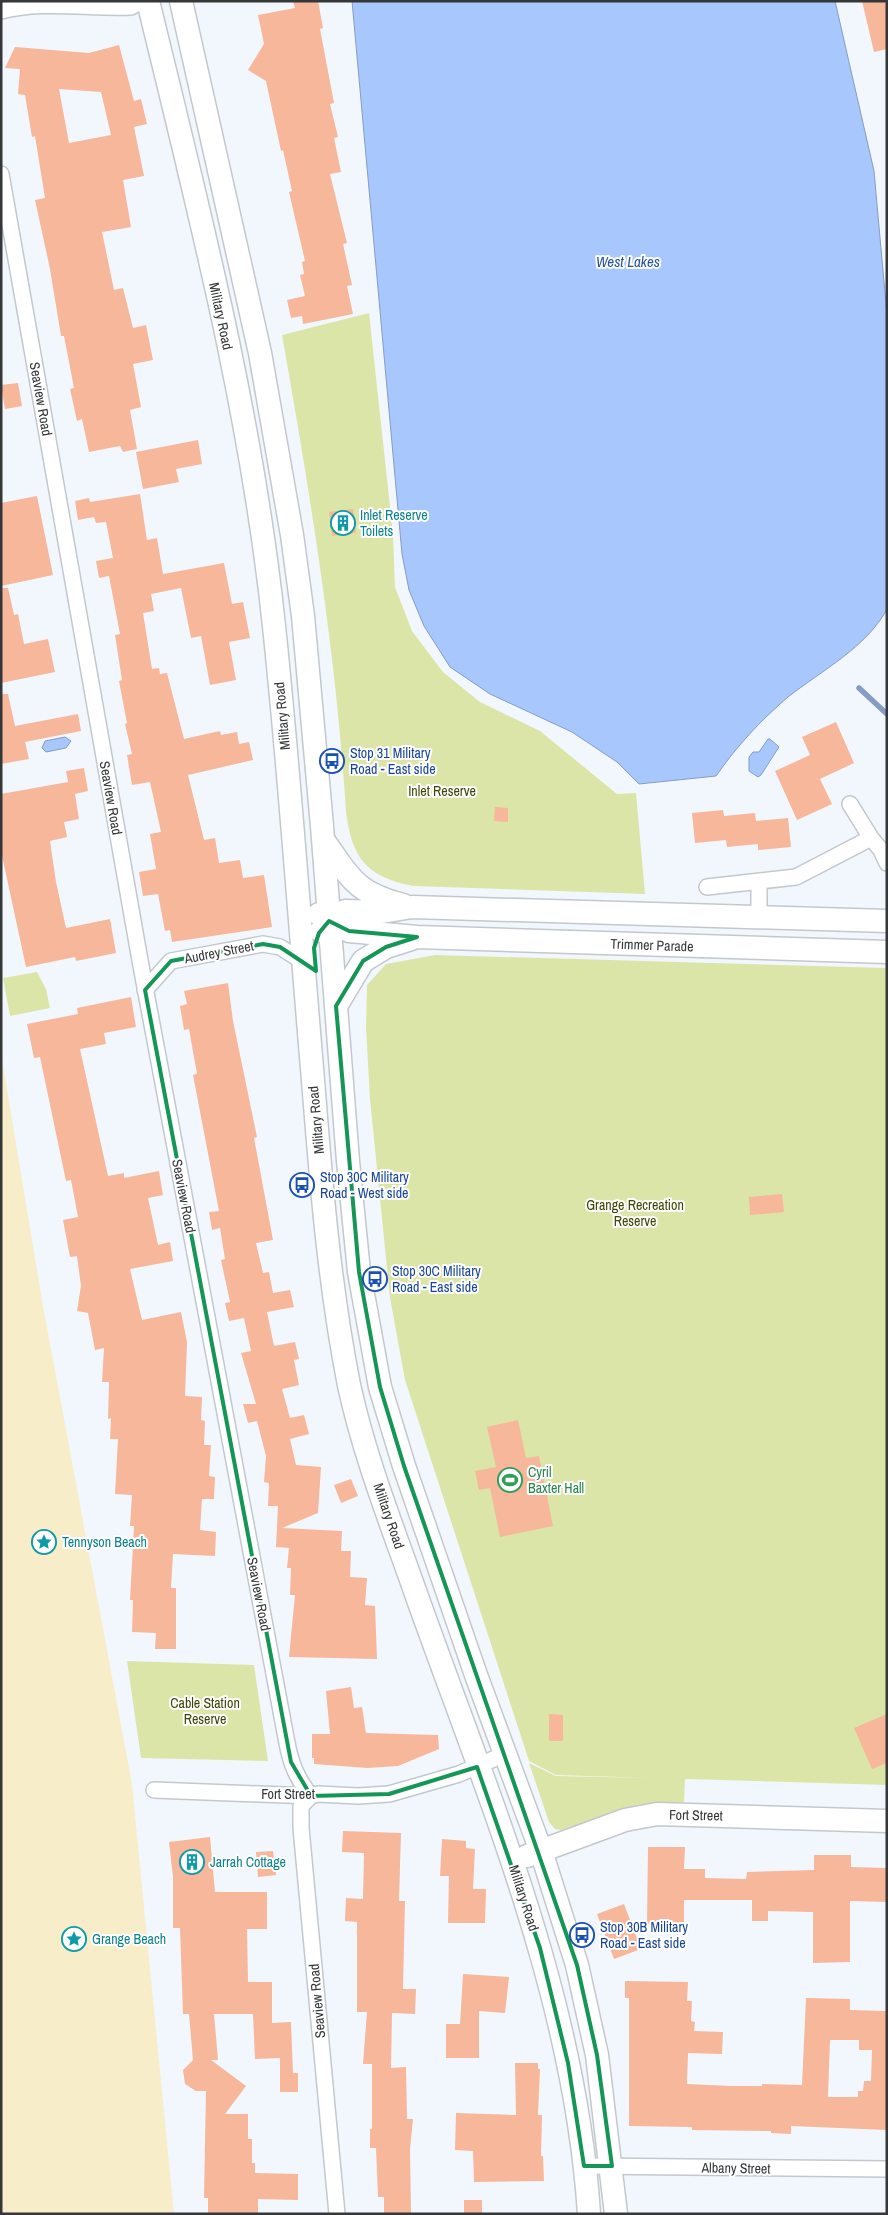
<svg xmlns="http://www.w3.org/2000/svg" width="888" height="2215" viewBox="0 0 888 2215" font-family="'Archivo Narrow',sans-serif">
	<rect width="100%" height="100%" fill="#f2f7fe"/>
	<path fill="#dce5a8" d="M369,313l24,221 2,53 17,44 31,41 37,30 60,29 77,63 19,-1 9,101 -232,-8c-46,-9 -61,-27 -67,-74 -10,-160 -36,-319 -64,-477z
		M435,955l452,13v817l-202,-6 -1,23 -3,2h-38l-82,26 -6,-1 -6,-7 -20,-59 27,13 94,2 -94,-3 -27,-14 -124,-381 -15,-82 -20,-199 -4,-71 1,-43 19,-21z
		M37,972l9,17 4,19 -40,8 -7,-38z
		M127,1661l127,4 14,96 -127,-3z"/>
	<path fill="#f7edc8" d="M1,1053l42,253 89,478 42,430h-173z"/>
	<path fill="#a8c7fd" stroke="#869cc2" d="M352,1h483l39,170 13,144v294c-20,38 -66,62 -99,88 -28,24 -51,49 -72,79l-77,8 -22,-22 -45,-30 -82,-38 -40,-27 -26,-41 -15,-36 -7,-36z
		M65,737l6,4 -5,7 -20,4 -4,-4 3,-7z
		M768,739h2l9,8 -18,28 -3,2 -9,-6v-14l4,-5h6z"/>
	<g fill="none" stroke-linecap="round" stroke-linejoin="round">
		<path stroke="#869cc2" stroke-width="5.5" d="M859,688l28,26"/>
	</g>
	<path fill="#f6b79a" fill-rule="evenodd" d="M293,1h25l5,27 -3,1 14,74 -4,1 8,33 -4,1 7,34 -11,2 17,69 -4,1 9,41 -5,1 6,28 -50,10 -1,-8 -11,2 -4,-18 18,-4 -5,-21 4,-1 -2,-12 3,-1 -16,-69 3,-1 -9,-41 -2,1 -15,-70 -18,-11 16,-26 -6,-29 37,-7z
		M862,1h25v48l-13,3z
		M119,45l15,56 7,-2 6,25 -13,3 10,49 -21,4 8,47 -29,5 12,58 9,-2 10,40 13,-3 7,35 -20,4 8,43 -11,3 7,39 -14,3 -3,-6 -31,6 -7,-33 -5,2 -7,-32 4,-1 -10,-52h-3l-11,-67 -15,-69 10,-2 -10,-62 -3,1 -7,-42 -7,-1 2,-25 -15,-1 10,-21 74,6zM59,89l42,3 10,43 -42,8z
		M18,383l4,23 -17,3 -4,-24z
		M198,440l4,24 -26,5 3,13 -36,7 -7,-37z
		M140,494l7,46 10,-2 6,36 61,-11 8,41 11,-2 7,36 -21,4 7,38 -26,5 -9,-49 -10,2 -10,-50 -30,6 3,17 -11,2 9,56 7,-1 1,6 7,-1 17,66 36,-8 1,4 16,-3 2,12 10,-2 4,18 -65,15 16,65 11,-2 4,25 21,-3 3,18 21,-3 8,52 -100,15 -2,-12 -5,1 -7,-37 -15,2 -4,-24 17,-3 -6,-35 11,-2 -11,-50 -18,3 -5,-30 5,-1 -7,-30 2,-1 -8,-42 3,-1 -7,-45 5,-1 -11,-58 -10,2 -3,-17 17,-3 -7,-36 -10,1 -2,-6 -16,3 -3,-19 14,-3 1,4z
		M37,496l16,79 -52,11v-83z
		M353,509l3,24 -24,3 -3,-24z
		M1,588h7l6,27 4,-1 6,30 24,-5 7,33 -54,11z
		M1,694h7l7,32 63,-12 3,17 -56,11 4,17 -28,5z
		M836,722l18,41 -34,16 12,25 -35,16 -22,-49 35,-16 -8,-18z
		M84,768l4,23 -13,3 4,25 -15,3 3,15 -17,4 6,41 10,46 44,-9 6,34 -40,8 -1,-4 -49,10 -25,-116v-57l67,-12 -2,-11z
		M495,807l13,1v14l-14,-1z
		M723,810l1,6 31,-3 1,8 32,-3 3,29 -33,3v-6l-31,3 -1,-7 -31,3 -3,-30z
		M228,983l5,38 24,116 -3,1 19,102 -17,3 7,30 6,-1 4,21 17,-3 4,17 -27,5 7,34 21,-4 4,17 -5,1 5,25 -17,4 8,29 14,-3 5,19 -19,5 6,26 25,2 -3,46 -36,15 60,3 -1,20h10l-1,26 17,1 -2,27 10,1 2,53 -88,-2 6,-62h-5l1,-27h-4l2,-20 -13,-1 2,-41h-10l1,-23 -5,-1 2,-26 -9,-35 -9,2 -5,-19h13l-15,-51 10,-2 -7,-33 -15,3 -4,-18 5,-1 -9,-42 4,-1 -5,-31 -8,2 -3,-18 10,-1 -26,-136 4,-1 -8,-45 -5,1 -4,-24 7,-2 -3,-13z
		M131,997l5,30 -32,6 2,11 -26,5 28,127 16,-3v5l35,-7 4,24 -15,3 10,47 12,-3 3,19 -43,8 12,51 39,-8 6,30 -2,54 17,1 -1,23 4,1 -1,24h7l-2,31 6,1 -1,22h-12l-2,31 16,2 -1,24 -42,-2 -2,34h5v61h-21l1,-16 -24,-1 1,-32h-3l4,-74h-4l2,-31 -17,-1 3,-55h-8l1,-21 -3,1 1,-37h-7l2,-34 -9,2 -7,-37 -11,-2 4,-25 -4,-30 -7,1 -7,-37 15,-3 -7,-37 -5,1 -26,-124 -6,1 -7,-34 51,-10 -1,-6z
		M782,1194l2,18 -34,3 -1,-18z
		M518,1420l8,38 13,-2 14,70 -53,11 -10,-49 -11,2 -4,-19 21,-4 -9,-40z
		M351,1479l7,17 -17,7 -7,-18z
		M351,1687l3,21 8,-1 4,26 72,2 1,14 -41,17 -31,2 -53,-4v-6h-2v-24h18l-4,-43z
		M549,1714l14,1v26h-14z
		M887,1714v49l-15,6 -18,-41z
		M343,1831l58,2 -2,68h6l-2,88h13l-1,25 -23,-1 -1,55 15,-1 1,52h6l-3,30 1,65h-27v-17h-6l-2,-49h-6v-19h2v-65h-9l4,-52h-10v-90l-12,-1 1,-23 17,1 1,-46 -22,-1z
		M210,1837l5,55h52v37h-20l1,53h24v41l19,-1 2,51h5v19h-18v-34l-25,1 -2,-45h-39l4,46h-7l35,26 -21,28h23v25h4v24h3v10l43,1v26l-40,-1v15h-50v-16h-4l2,-107h-10l-11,-7 -2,-14 10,-10 -4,-46h-6l-3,-86h-7v-51l-4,-35z
		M442,1839l24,2v7l9,1 -2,40h13l-1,34h-37l1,-47h-9z
		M648,1847h37l-1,22h21v9l41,1 1,-7 67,-2v-15h37v12l36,1v34l-37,-1v61l-37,1v-51l-45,-1v10h-16v-21h-68v24h-37z
		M273,1851l3,24 -18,2 -2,-25z
		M624,1904l17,45 -27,10 -17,-45z
		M463,1974l46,3 -4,36 -26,-2v47h-33v-34h14z
		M625,1981l63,1 -1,19h5l-1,20 4,1 -1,9 29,1 -1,22 -34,-1 -1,31 44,2h31v-2l40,1 4,-87 44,1v11l37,1v119l-96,-4v8l-20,-1v-2l-79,-1v-3l-63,-1v-128h-4zM830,2040h29v10h13l-1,31h-7l-1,10h-5v6h-30z
		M515,2063h23v6h2l-2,46h4l-1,41h2l1,25 -70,1 -1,-31 -18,-1 1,-37 60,2z
		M464,2200h18v14h-18z"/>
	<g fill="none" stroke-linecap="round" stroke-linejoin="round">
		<defs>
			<path id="street" d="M1,11c42,-11 87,-2 130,-4l11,-6
				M1,174l140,792 146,777c4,21 10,36 24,53
				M850,804l21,34
				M707,887l89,-10 75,-39 10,12 6,13
				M759,917v-36
				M145,990l26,-29 92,-17 17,3 22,14
				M154,1790l157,6 7,-2 40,2 31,-2 70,-20 46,-20
				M311,1796l-10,10v22l36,386
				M584,2166l303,3"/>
			<path id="secondary" d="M148,1c50,206 104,414 126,625 16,151 26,303 39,454 8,102 16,204 36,305 15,70 42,138 66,206 72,203 160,405 174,623
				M181,1l79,352 32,182 11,81 19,210 26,335 11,111 21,115 24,79 72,209 65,176 36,114 20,90 19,159
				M324,841c27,38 32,52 79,64
				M319,914l30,17 68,6 470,15
				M321,931l8,-10 16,-10 37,1 30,-5 475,14
				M336,1006l27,-45 23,-14 25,-8
				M527,1856l98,-36 32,-6 230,7"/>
		</defs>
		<use href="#street" stroke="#c3c8ce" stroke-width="18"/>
		<use href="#secondary" stroke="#c3c8ce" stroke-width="25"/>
		<use href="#street" stroke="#fff" stroke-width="15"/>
		<use href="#secondary" stroke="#fff" stroke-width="22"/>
	</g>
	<path fill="none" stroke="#149756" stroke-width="4" stroke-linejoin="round" d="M329,921l20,10 68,6 -31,10 -23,14 -27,45 23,266 21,115 24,79 173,499 20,90 15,111h-28l-16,-103 -28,-115 -63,-181 -88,27 -78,2 -20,-34 -146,-772 26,-29 92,-17 17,3 36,24 -2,-23 5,-15z"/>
	<defs>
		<symbol id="building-ring" viewBox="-11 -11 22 22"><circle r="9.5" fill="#fff" stroke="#0f9aa8" stroke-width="1.5"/><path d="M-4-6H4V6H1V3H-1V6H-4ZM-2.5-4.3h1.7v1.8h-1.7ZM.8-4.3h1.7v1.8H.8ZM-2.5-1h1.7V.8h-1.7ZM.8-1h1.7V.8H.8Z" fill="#0f9aa8"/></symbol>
		<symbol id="bus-ring" viewBox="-11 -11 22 22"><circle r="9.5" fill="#fff" stroke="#1a4fb4" stroke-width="1.5"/><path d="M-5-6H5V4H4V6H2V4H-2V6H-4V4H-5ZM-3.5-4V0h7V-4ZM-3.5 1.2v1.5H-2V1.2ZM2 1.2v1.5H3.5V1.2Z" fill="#1a4fb4"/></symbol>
		<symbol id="stadium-ring" viewBox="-11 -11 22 22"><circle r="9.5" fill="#fff" stroke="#2e9e5b" stroke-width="1.5"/><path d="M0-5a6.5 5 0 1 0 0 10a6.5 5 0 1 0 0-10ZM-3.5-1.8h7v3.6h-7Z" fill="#2e9e5b"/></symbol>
		<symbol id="sight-ring" viewBox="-11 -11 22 22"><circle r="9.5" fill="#fff" stroke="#0f9aa8" stroke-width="1.5"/><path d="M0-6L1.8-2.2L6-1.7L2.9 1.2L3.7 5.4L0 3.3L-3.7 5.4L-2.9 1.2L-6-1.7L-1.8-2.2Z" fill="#0f9aa8"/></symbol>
	</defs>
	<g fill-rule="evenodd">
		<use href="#building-ring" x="329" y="509" width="28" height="28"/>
		<use href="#bus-ring" x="318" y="747" width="28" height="28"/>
		<use href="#bus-ring" x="288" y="1171" width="28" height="28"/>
		<use href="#bus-ring" x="361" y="1265" width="28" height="28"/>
		<use href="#stadium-ring" x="496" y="1466" width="28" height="28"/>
		<use href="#sight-ring" x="30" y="1528" width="28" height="28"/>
		<use href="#building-ring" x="178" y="1848" width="28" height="28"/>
		<use href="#bus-ring" x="568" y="1921" width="28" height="28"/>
		<use href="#sight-ring" x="60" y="1925" width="28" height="28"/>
	</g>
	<g text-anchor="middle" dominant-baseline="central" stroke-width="4" stroke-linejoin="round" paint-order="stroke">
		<g font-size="14" fill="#353739" stroke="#fff">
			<text transform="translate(221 316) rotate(78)">Military Road</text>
			<text transform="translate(41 399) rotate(80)">Seaview Road</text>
			<text transform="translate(282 716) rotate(-95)">Military Road</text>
			<text transform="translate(111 798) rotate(80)">Seaview Road</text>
			<text transform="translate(652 945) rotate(2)">Trimmer Parade</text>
			<text transform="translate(219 952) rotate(-11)">Audrey Street</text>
			<text transform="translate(316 1120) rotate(-95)">Military Road</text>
			<text transform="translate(184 1196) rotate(79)">Seaview Road</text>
			<text transform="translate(389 1516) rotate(71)">Military Road</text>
			<text transform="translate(259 1594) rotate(79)">Seaview Road</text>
			<text x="288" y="1794">Fort Street</text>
			<text transform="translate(696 1815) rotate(1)">Fort Street</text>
			<text transform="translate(524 1898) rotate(72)">Military Road</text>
			<text transform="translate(317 2001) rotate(-95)">Seaview Road</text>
			<text transform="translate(736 2168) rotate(1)">Albany Street</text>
		</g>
		<g font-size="14" fill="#0d838f" stroke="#fff" text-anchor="start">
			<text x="360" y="515">Inlet Reserve<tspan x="360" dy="16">Toilets</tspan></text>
			<text x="62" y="1542">Tennyson Beach</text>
			<text x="210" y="1862">Jarrah Cottage</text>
			<text x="92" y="1939">Grange Beach</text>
		</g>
		<g font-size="14" fill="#164399" stroke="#fff" text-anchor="start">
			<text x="350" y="753">Stop 31 Military<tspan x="350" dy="16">Road - East side</tspan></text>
			<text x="320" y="1177">Stop 30C Military<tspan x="320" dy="16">Road - West side</tspan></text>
			<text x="392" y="1271">Stop 30C Military<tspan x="392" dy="16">Road - East side</tspan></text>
			<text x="600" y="1927">Stop 30B Military<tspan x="600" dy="16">Road - East side</tspan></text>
		</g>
		<g font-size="14" fill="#3f4505" stroke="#fff">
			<text x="442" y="791">Inlet Reserve</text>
			<text x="635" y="1205">Grange Recreation<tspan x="635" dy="16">Reserve</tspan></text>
			<text x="205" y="1703">Cable Station<tspan x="205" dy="16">Reserve</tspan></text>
		</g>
		<g font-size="14" fill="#27864d" stroke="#fff" text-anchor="start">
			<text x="528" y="1472">Cyril<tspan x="528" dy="16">Baxter Hall</tspan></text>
		</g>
		<g font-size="15" font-style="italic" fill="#27529f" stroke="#fff">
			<text x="628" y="261">West Lakes</text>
		</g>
	</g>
	<rect width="888" height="2215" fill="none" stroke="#353739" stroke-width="5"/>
</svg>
